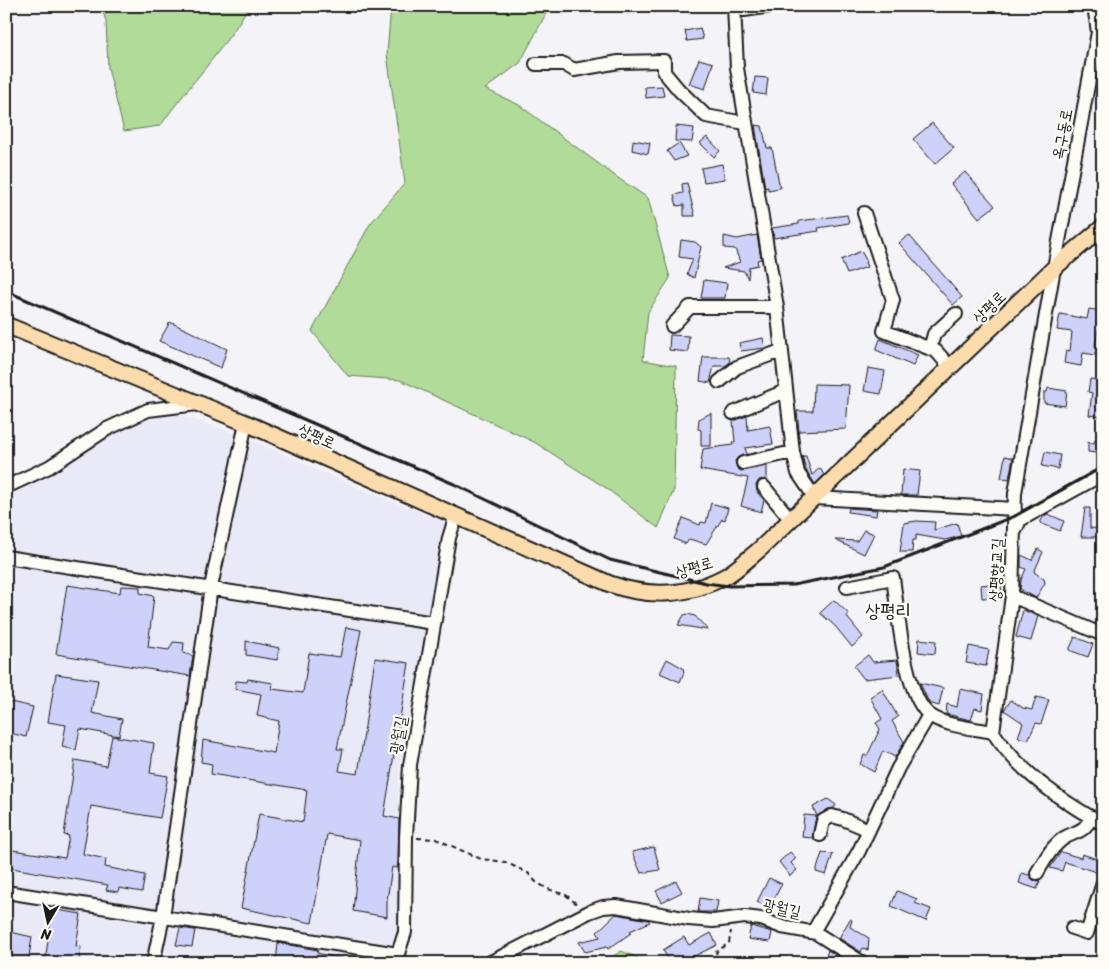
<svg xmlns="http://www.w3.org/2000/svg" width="1109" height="969" viewBox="0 0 1109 969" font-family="Sriracha,'Poor Story',sans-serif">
	<rect width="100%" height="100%" fill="#f4f3f7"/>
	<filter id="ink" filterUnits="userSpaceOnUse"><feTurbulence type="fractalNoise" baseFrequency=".02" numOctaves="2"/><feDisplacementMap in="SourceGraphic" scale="10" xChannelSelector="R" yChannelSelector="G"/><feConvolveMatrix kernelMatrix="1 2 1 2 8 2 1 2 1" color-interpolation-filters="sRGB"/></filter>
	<g filter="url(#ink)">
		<path fill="#e9e9f8" d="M172,413l66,21 132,59 76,29 -47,248 -2,171 -7,22h-384v-472l35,-15 86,-50z"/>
		<path fill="#b0db98" stroke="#667c5a" d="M101,6h148c-25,44 -60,79 -89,120l-36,5 -16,-63 -2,-47z
			M391,6h159l-30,57 -35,26 34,16 99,73 30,20 22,80 -22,34 -5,48 33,6 -2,124 -16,38 -52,-40 -72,-46 -134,-62 -52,-4 -36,-45 58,-107 35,-41 -18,-129z
			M621,951l30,12h-48z"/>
		<path fill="#ced1f9" stroke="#1c1c1c" d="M700,28l3,11 -16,2 -2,-10z
			M699,59l14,4 -8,26 -16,-5z
			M755,77l13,1 -2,17 -13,-2z
			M662,86l2,10 -18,2 -1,-11z
			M932,123l22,25 -19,16 -22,-25z
			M755,125l7,1 5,22h5l8,40 -12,2v-3l-3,1z
			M676,126l18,2 -2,14 -17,-1z
			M707,137l13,14 -6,6 -14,-14z
			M633,140l17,3 -2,11 -16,-4z
			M679,143l8,13 -13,5 -7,-10z
			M722,164l3,15 -21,3 -3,-14z
			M965,172l30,34 -16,12 -28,-34z
			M687,183l5,21 3,12h-11v-11l-7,1 -3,-11 9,-2 -1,-9z
			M847,215l2,8 -31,5 1,3 -45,7 -2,-10 27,-4v-3z
			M757,235l4,24 -4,1 1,5 -9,2 -1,12 -4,-8 -21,-3 17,-6 -5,-13 -11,-1v-12l13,3z
			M909,235l53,62 -9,8 -54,-62z
			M681,240l14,2 6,5 -7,31 -7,-4 6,-15 -14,-2z
			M861,251l6,11h-2l2,5 -20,7 -6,-14z
			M704,280l23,3 -2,15h-24z
			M1089,309l13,2 1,19h-5l-3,16h2l-1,9 -13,-2 -2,13 -17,-3 2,-13 4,1 2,-19 -15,-2 3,-16 27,5z
			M170,322l57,27 -6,19 -62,-27z
			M670,335l19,1 -1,16 -19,-2z
			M763,338l2,10 -24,3 -2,-8z
			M880,339l38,16 -5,11 -37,-16z
			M703,357h26l1,5 -5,4h-11l-4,17 -10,-2z
			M868,368l17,3 -4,23 -17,-3z
			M1090,379l13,2v36l-14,-2 3,-22 -4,-1z
			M814,384l35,1 -3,44 -47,2 -2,-20h16z
			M1048,388l19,3 -2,15 -21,-3v-11h3z
			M711,413v33h-10v-16l-3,-1 1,-10z
			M747,416l1,14 22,-4 3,18 -28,4 2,6 -9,3 -3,4 2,7 4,3 26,-5v13l-8,1 -3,5 1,7 7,8 -3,12 -20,-6 7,-28 -48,-8 3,-21 30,-4 -1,-3h3l-2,-21z
			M1095,440l8,1v13l-15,-2v-10l6,1z
			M1045,452l15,3 -2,14 -16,-3z
			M802,456h4l6,19 8,-7 4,7 -9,9 -9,-14z
			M1005,456l8,2 -4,21 -8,-1z
			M903,469l17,2 -3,24h-16z
			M711,503l17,5 -3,12 -3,-1 -16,25 -17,-5 -3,5 -12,-5 9,-21 17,7 1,-3 5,1z
			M849,508l28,2 -1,6 -28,-4z
			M1085,508h5v20l13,1v8h-22z
			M1048,514l16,7 -4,10 -20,-8 3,-6z
			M916,521l19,1 -1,8 23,-7 4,13 -16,4 -29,-5v5h-3l-1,12h-12l4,-29z
			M864,530l10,4 -10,20 -29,-14 22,1z
			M1038,549l5,3 -9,20 10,7 1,4 -9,15 -16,-9 1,-9 5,-11 -5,-2v-12l11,5z
			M1001,583l1,14 -20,1 -1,-13z
			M67,585l53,8 1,-7 19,1v6l14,3 -6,51 21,3 4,-8 11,1 -1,10 10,3 -3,20 -134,-22z
			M834,600l15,14 -2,3 16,20 -11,10 -17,-21 -15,-13z
			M1023,610l15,6 -7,25 -15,-4z
			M688,614l7,2 13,14 -30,-5 6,-10z
			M346,627l15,3 -24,119h6l-4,22 19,3 17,-116 34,5 -25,153 15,3 -1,43 -1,6 -5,-1 -5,33v17l-34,-6 7,-71 -33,-6 -15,89 -71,-15 18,-94 44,8 4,-32 -96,-16 1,-10 -11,-2 2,-22 71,13 5,-32 -22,-5 4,-22 -26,-5 1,-8 11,1 1,-3 25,4 -1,6 31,4 6,-40 31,4z
			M1075,637l18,7 -5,13 -19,-7z
			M919,639l17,2 -1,13 -17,-2z
			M246,641l33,7 -2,12 -31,-5z
			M969,646l20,4 -3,16 -20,-3z
			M868,655l5,7 24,-2 2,15 -35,4 -10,-13z
			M667,659l16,9 1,4 -4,10 -20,-9z
			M56,674l42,6 -6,33 30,6 -3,17 -39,-7 -4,21 -14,-3 4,-22 -18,-3z
			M920,683l23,5 -4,18 -10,-3z
			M882,689l16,28 -6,4 12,21 -9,15 -12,-6 -9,21 -14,-8 4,-9 3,1 13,-27 -4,-6 6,-4 -12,-22z
			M960,689l24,5 -2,16 -7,-2 -4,12 -25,-6 1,-10 10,3z
			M1036,697l13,3 -8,24 -5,-1 -8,17 -10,-3 5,-14 -19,-13 7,-10 12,8 9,2z
			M6,701l27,6 -7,30 -20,-5z
			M112,736l42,7 -4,30 18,3 -8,42 -69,-12 -8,48 23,5 -1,8 40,8 -3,17 -23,-4 -1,4 -12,-2 2,-5 -102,-18v-18l59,9 4,-22 -5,-1 11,-75 31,6z
			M828,799l8,6 -2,3 -6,1 -11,7 -4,-9z
			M804,815l12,1 -4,22 -10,-1z
			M654,847l6,23 -19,3 -9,-21z
			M790,852l6,6 -5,5 6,7 -7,6 -11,-14z
			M1061,852l20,6 1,-4 18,6 -4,12 -31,-10 -3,9 -12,-3z
			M822,853l11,1 -7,21 -10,-3z
			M1022,873l7,2 4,5 7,1 -3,8 -18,-6z
			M769,878l13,6 -13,24 -12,-6z
			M676,881l6,11 -20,10 -6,-11z
			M897,891l20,8 -2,4 16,6 -5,12 -35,-15z
			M700,898l18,3 -2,11h-18z
			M52,909l29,5 -5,32 5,1 -2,16h-34z
			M616,914l32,6 2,2 -20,9 1,2 -23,16 -1,-2 -22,5 -6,-10 21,-5 -3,-5z
			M850,919l2,1 -2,7 19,11 -1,12 -5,-2 -2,4 -22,-14z
			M751,926l21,6 -2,10 -22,-3z
			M180,928l15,2 -3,17 -16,-2z
			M6,931l26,6 -4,26h-22z
			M711,933l6,12 -37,18h-10l-7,-13 21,-13 5,8z
			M278,943l40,7 -1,3 27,6v4h-68z
			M828,950l15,10 -1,3h-18z"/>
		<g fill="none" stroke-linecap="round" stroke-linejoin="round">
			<defs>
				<path id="minor" d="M734,6l3,62 40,239 16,145 5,21 17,25 200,11
					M1094,6l4,26 -44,236 -39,225 -3,103 -19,136c26,40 68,69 110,92
					M734,7l10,3 28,-4
					M536,64h28l10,6 45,-8 45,-1v11l15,18 27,26 39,7
					M864,213l29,87 -9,31 52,20 15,17
					M672,326l18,-19h87
					M930,349l4,-15 22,-20
					M719,382l18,-15 44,-16
					M733,413l52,-22
					M743,463l50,-11
					M6,487l43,-20 58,-38 41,-19 49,-6
					M764,487l27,33
					M1015,531l5,-11 83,-46
					M6,557l428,66
					M847,587l46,-9c5,31 11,121 38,138 18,11 42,12 62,16
					M1012,596l91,39
					M820,835l3,-14 9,-5 11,3 26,11
					M1037,873c7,-12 15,-27 27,-35 14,-8 18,-4 28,-21
					M6,892l392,62
					M1072,928l15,5 16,-50
					M813,932l46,-81 39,-83 31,-53
					M153,963l10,-46 48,-330 35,-164
					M395,963l10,-31 1,-95 4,-72 39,-227 7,-23
					M489,963l100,-51 14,-5 13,-1 73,13 24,2 32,-4 16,2 21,8 34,6 47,30"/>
				<path id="major" d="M6,325l240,98 364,161c39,14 79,12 116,-8 12,-7 23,-18 34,-27l294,-281 49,-41"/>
			</defs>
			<use href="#minor" stroke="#1c1c1c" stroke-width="16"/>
			<use href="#major" stroke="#1c1c1c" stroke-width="19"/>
			<path stroke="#1c1c1c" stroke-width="2" stroke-dasharray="5 4" stroke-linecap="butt" d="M417,838l19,1 45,20 24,3 23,11 8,9 12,7 18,6 11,9
				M719,963l-3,-11 13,-9 2,-12"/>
			<use href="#minor" stroke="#fdfcf7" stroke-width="12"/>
			<use href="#major" stroke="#fcdcac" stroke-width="15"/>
			<path stroke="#1c1c1c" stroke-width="3" d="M6,291l448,193 156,76 96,23 23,3 64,-1 91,-18 131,-51 88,-49"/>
		</g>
	</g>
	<g text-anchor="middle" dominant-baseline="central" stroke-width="4.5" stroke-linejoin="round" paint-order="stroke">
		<g font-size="16" fill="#1c1c1c" stroke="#fdfcf7">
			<text transform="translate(1062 134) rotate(-79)">옥구동로</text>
			<text transform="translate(989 307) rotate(-44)">상평로</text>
			<text transform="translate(317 436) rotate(25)">상평로</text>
			<text transform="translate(694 567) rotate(-17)">상평로</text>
			<text transform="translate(996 570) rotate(-87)">상평향교길</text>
			<text transform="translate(398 735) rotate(-80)">광월길</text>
			<text transform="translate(782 908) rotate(13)">광월길</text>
		</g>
		<g font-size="19" fill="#1c1c1c" stroke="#fdfcf7">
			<text x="888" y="610">상평리</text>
		</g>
	</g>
	<rect width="1109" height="969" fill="none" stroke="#fdfcf7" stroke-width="25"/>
	<rect x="12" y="12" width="1084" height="944" fill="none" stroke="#1c1c1c" stroke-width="2" filter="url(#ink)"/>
	<g transform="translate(48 922) rotate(189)" stroke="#fdfcf7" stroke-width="4" paint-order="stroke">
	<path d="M0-4L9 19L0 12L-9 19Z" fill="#1c1c1c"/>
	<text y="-8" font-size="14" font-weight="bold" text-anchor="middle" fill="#1c1c1c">N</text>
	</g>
</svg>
